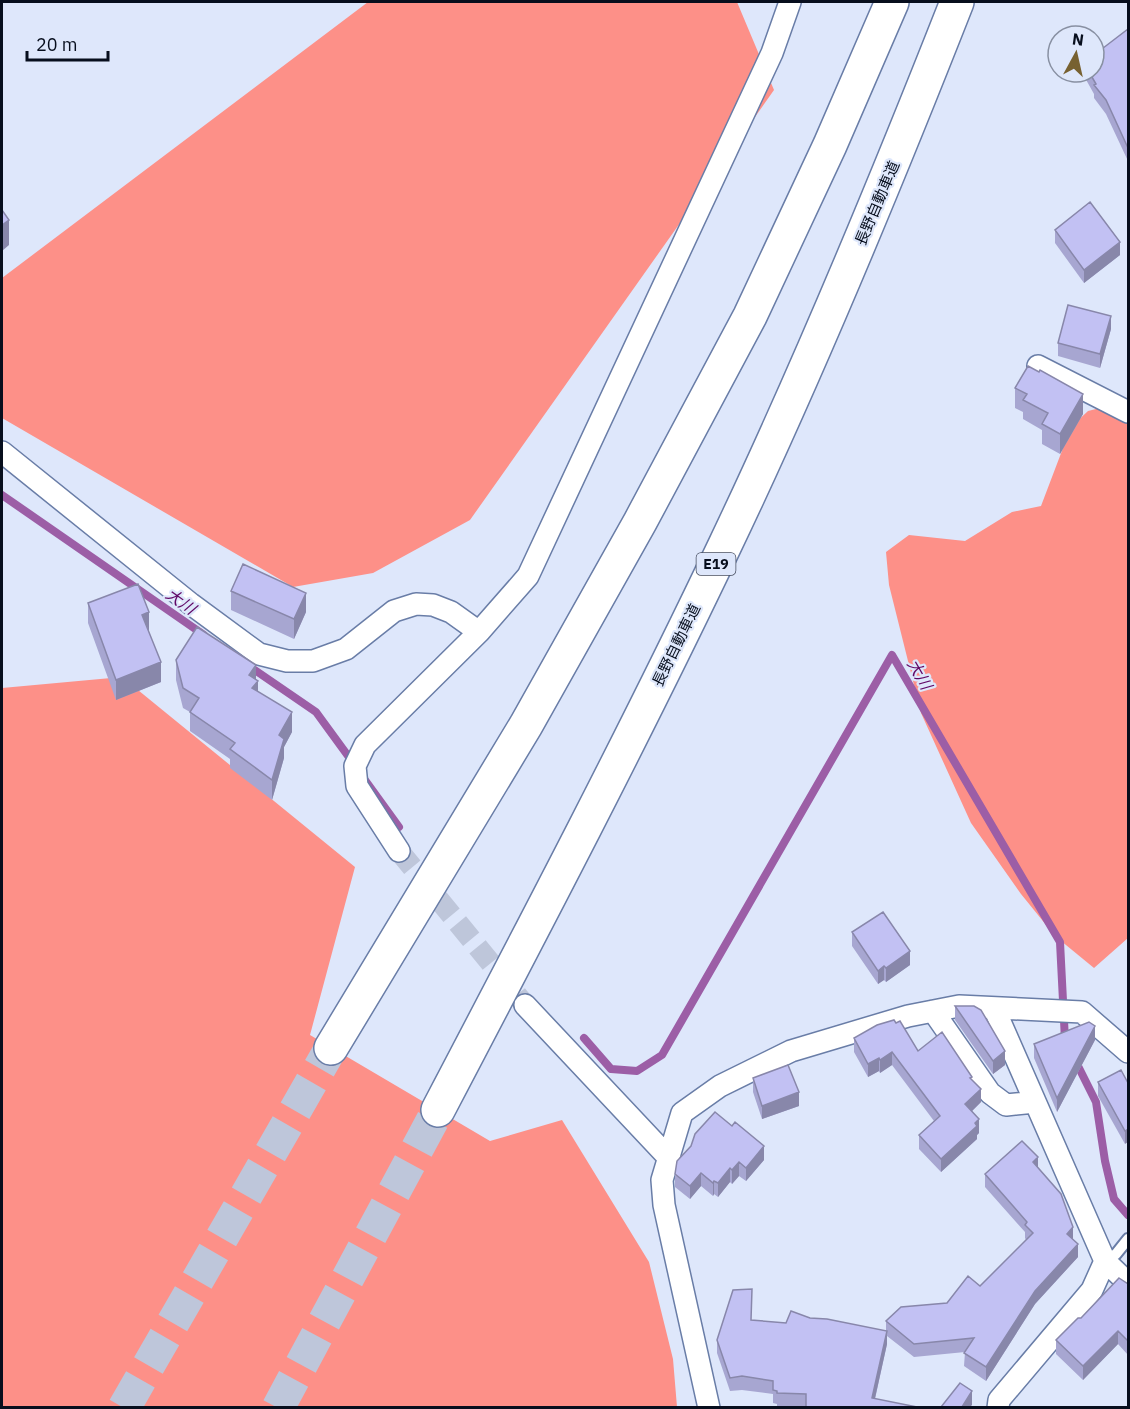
<svg xmlns="http://www.w3.org/2000/svg" width="1130" height="1409" viewBox="0 0 1130 1409" font-family="'IBM Plex Sans','Noto Sans JP',sans-serif">
	<rect width="100%" height="100%" fill="#dee7fb"/>
	<path fill="#fd9088" d="M368,2h369l37,88 -304,430 -97,53 -80,14 -291,-169v-140z
		M1112,405l16,10v523l-34,30 -39,-32 -34,-42 -50,-71 -50,-110 -32,-128 -3,-33 23,-17 56,6 47,-29 29,-6 30,-79 17,-16z
		M122,677l233,190 -45,168 180,106 72,-21 87,142 24,97 4,48 -675,1v-720z"/>
	<g fill="none" stroke-linecap="round" stroke-linejoin="round">
		<path stroke="#9c5ea6" stroke-width="8" d="M2,495l202,140
			M246,664l70,48 38,52
			M365,780l34,47
			M584,1038l27,31 26,2 25,-16 230,-400 168,287 5,98
			M1075,1060l21,42 9,59 9,38 14,16"/>
		<path stroke="#bec6da" stroke-width="21" stroke-dasharray="21 10" stroke-linecap="butt" d="M399,851l126,154"/>
		<path stroke="#bec6da" stroke-width="33" stroke-dasharray="33 16" stroke-linecap="butt" d="M124,1408l207,-360
			M278,1408l160,-298"/>
		<defs>
			<path id="service" d="M1105,1261l11,-7 12,-15"/>
			<path id="minor" d="M1038,366l90,46
				M2,452l189,152 68,50 28,7h26l33,-12 48,-38 22,-7 17,1 18,7 28,20
				M399,851l-42,-65 -2,-20 10,-21 114,-113 49,-56 244,-523 18,-51
				M525,1005l143,152
				M994,1008l111,253 23,22
				M933,1011l57,82 16,12 29,-3
				M709,1408l-45,-203 -2,-25 20,-67 38,-27 71,-35 117,-35 51,-10 123,6 46,40
				M998,1408l1,-8 93,-110 13,-29"/>
			<path id="motorway" d="M331,1048l195,-323 114,-203 110,-206 80,-171 62,-143
				M438,1110c98,-187 196,-374 287,-565 85,-178 160,-360 232,-543"/>
		</defs>
		<use href="#service" stroke="#697da7" stroke-width="14"/>
		<use href="#minor" stroke="#697da7" stroke-width="24"/>
		<use href="#motorway" stroke="#697da7" stroke-width="36"/>
		<use href="#service" stroke="#fff" stroke-width="10"/>
		<use href="#minor" stroke="#fff" stroke-width="21"/>
		<use href="#motorway" stroke="#fff" stroke-width="33"/>
	</g>
	<path fill="#a7a6d1" d="M1128,29v132l-22,-47 -12,-16v-4l-10,-18v-4h10z
		M1055,230l65,25 -36,28 -29,-40z
		M1111,329l-11,39 -42,-12v-13z
		M1015,388l68,26 -23,40 -18,-10v-14l-19,-11v-7l-8,-4z
		M231,591l75,21 -12,27 -63,-29z
		M88,603l61,29 12,50 -45,18 -28,-77z
		M176,660l80,19 2,13 34,40 -8,15v11l-12,42 -42,-32v-9l-40,-28v-19l-7,-4 -7,-28z
		M852,932l58,33 -24,17 -2,-2 -6,4 -26,-38z
		M955,1006l50,59 -12,9 -38,-54z
		M854,1038l64,13 54,30 9,21 -9,9 7,22 -2,2v4l-36,33 -22,-23v-14l15,-14 -42,-56 -12,8 -1,-2 -11,6 -14,-25z
		M1095,1040l-38,72 -23,-54v-14z
		M753,1078l46,28 -37,13 -9,-27z
		M1098,1082l30,1 -3,61 -27,-48z
		M764,1160l-18,21 -7,-5 -7,8 -2,-2 -12,15 -4,-3 -1,2 -12,-10 -11,13 -15,-12v-13l2,-13z
		M1038,1168l35,72 5,17 -43,47 -49,77 -22,-15 1,-14 -51,5 -27,-21v8l-12,55 -69,8 -29,-1v-2l-4,-1v-9l-31,-4 -12,1 -13,-38v-13l34,-20 35,3 24,-5 76,13v-10l61,-18 33,-17 46,-46 -1,-2v-6l-40,-45v-13z
		M1128,1284v71l-10,-11 -35,36 -27,-26v-14l25,-22z"/>
	<path fill="#8887aa" d="M9,220v25l-7,6v-26z
		M1120,242v13l-36,28v-13z
		M1111,316v13l-11,39v-14z
		M1083,394v20l-23,40v-20z
		M306,593v19l-12,27v-20z
		M149,612v20l-7,-17z
		M161,662v20l-45,18v-20z
		M256,665v18l2,-2v19l-6,-10 -3,-15z
		M292,712v20l-8,15v11l-12,42v-20l7,-45z
		M910,951v14l-24,17v-14z
		M884,966v14l-6,4v-13z
		M1095,1026v14l-38,72v-14z
		M1005,1051v14l-12,9v-13z
		M892,1052v13l-12,8v-13z
		M879,1058v13l-11,6v-13z
		M981,1089v13l-16,16v-14z
		M799,1092v14l-37,13v-13z
		M979,1119v14l-2,2v4l-36,33v-13z
		M1128,1129v13l-3,2v-13z
		M764,1146v14l-18,21v-13z
		M1038,1157v13l-5,-8z
		M739,1162v14l-7,8v-14z
		M730,1168v14l-12,15v-14z
		M701,1173v13l-11,13v-13z
		M714,1181v13l-1,2v-13z
		M1073,1227v14l-6,-7z
		M1078,1244v13l-43,47 -49,77v-14l49,-76z
		M887,1331v13l-14,63 -1,-9z
		M1118,1331v13l-35,36v-14z
		M972,1391v14l-2,2h-8z"/>
	<path fill="#c2c1f3" stroke="#8887aa" stroke-width="1.5" d="M1128,29v119l-22,-48 -12,-15 2,-1 -7,-12h5v-17z
		M1090,202l30,40 -36,28 -29,-40z
		M2,210l7,10 -7,5z
		M1068,305l43,11 -11,38 -42,-11z
		M1028,366l11,6 1,-2 43,24 -23,40 -18,-10 6,-11 -25,-13 4,-6 -12,-6z
		M243,564l63,29 -12,26 -63,-28z
		M138,584l11,28 -7,3 19,47 -45,18 -28,-77z
		M197,627l59,38 -7,10 9,6 -6,7 40,24 -13,23 5,4 -12,41 -42,-31 5,-6 -45,-31 9,-14 -16,-10 -7,-28z
		M883,912l27,39 -24,17 -2,-2 -6,5 -26,-39z
		M955,1006h19l7,4 24,41 -12,10z
		M894,1020l2,3 4,-2 18,30 24,-19 30,45 -2,1 11,11 -16,15 14,15 -4,4 2,3 -36,33 -22,-24 21,-19 -48,-64 -12,8 -1,-2 -11,6 -14,-26 23,-13z
		M1089,1022l6,4 -38,72 -23,-54z
		M788,1065l11,27 -37,14 -9,-28z
		M1121,1070l7,13v46l-3,2 -27,-49z
		M715,1112l17,14 3,-4 29,24 -18,22 -7,-6 -7,8 -2,-2 -12,15 -4,-2 -1,2 -12,-10 -11,13 -15,-12 2,-13 14,-15 4,-12z
		M1022,1141l16,16 -5,5 28,32 12,33 -6,7 11,10 -43,47 -49,76 -22,-14 10,-15 -60,6 -28,-23 15,-14 46,-4 21,-27 12,10 53,-53 -8,-8 2,-3 -42,-48z
		M1119,1278l9,6v57l-10,-10 -35,35 -27,-26 22,-22h3z
		M752,1289l-1,31 35,3 5,-12 19,7 17,1 60,12 -15,67 45,9h-111v-13l-29,-1v-2l-4,-1v-9l-31,-5 -12,2 -13,-38 16,-50z
		M960,1383l12,8 -10,16h-21z"/>
	<g text-anchor="middle" dominant-baseline="central" stroke-width="4.5" stroke-linejoin="round" paint-order="stroke">
		<rect fill="#dee7fb" stroke="#484f60" stroke-width="1.5" x="696.5" y="553" width="39" height="22" rx="4.5"/>
		<g font-size="14" font-weight="bold" fill="#070e1d">
			<text x="716" y="564">E19</text>
		</g>
		<g font-size="15" fill="#070e1d" stroke="#dee7fb">
			<text transform="translate(877 203) rotate(-67)">長野自動車道</text>
			<text transform="translate(676 645) rotate(-64)">長野自動車道</text>
		</g>
		<g font-size="16" font-style="italic" fill="#600766" stroke="#dee7fb">
			<text transform="translate(181 601) rotate(35)">大川</text>
			<text transform="translate(920 674) rotate(60)">大川</text>
		</g>
	</g>
	<rect width="1130" height="1409" fill="none" stroke="#070e1d" stroke-width="6"/>
	<g transform="translate(1076 54) rotate(8)"><circle r="28" fill="#dee7fb" stroke="#8890a2" stroke-width="1.5"/>
	<path d="M0-4.5L10 22L0 15L-10 22Z" fill="#776131"/>
	<text y="-9" font-size="16" font-weight="bold" text-anchor="middle" fill="#070e1d">N</text>
	</g>
	<path d="M27 51v9h81v-9" fill="none" stroke="#070e1d" stroke-width="3"/>
	<text x="36" y="51" font-size="18" fill="#070e1d" stroke="#dee7fb" stroke-width="4.5" paint-order="stroke">20 m</text>
</svg>
